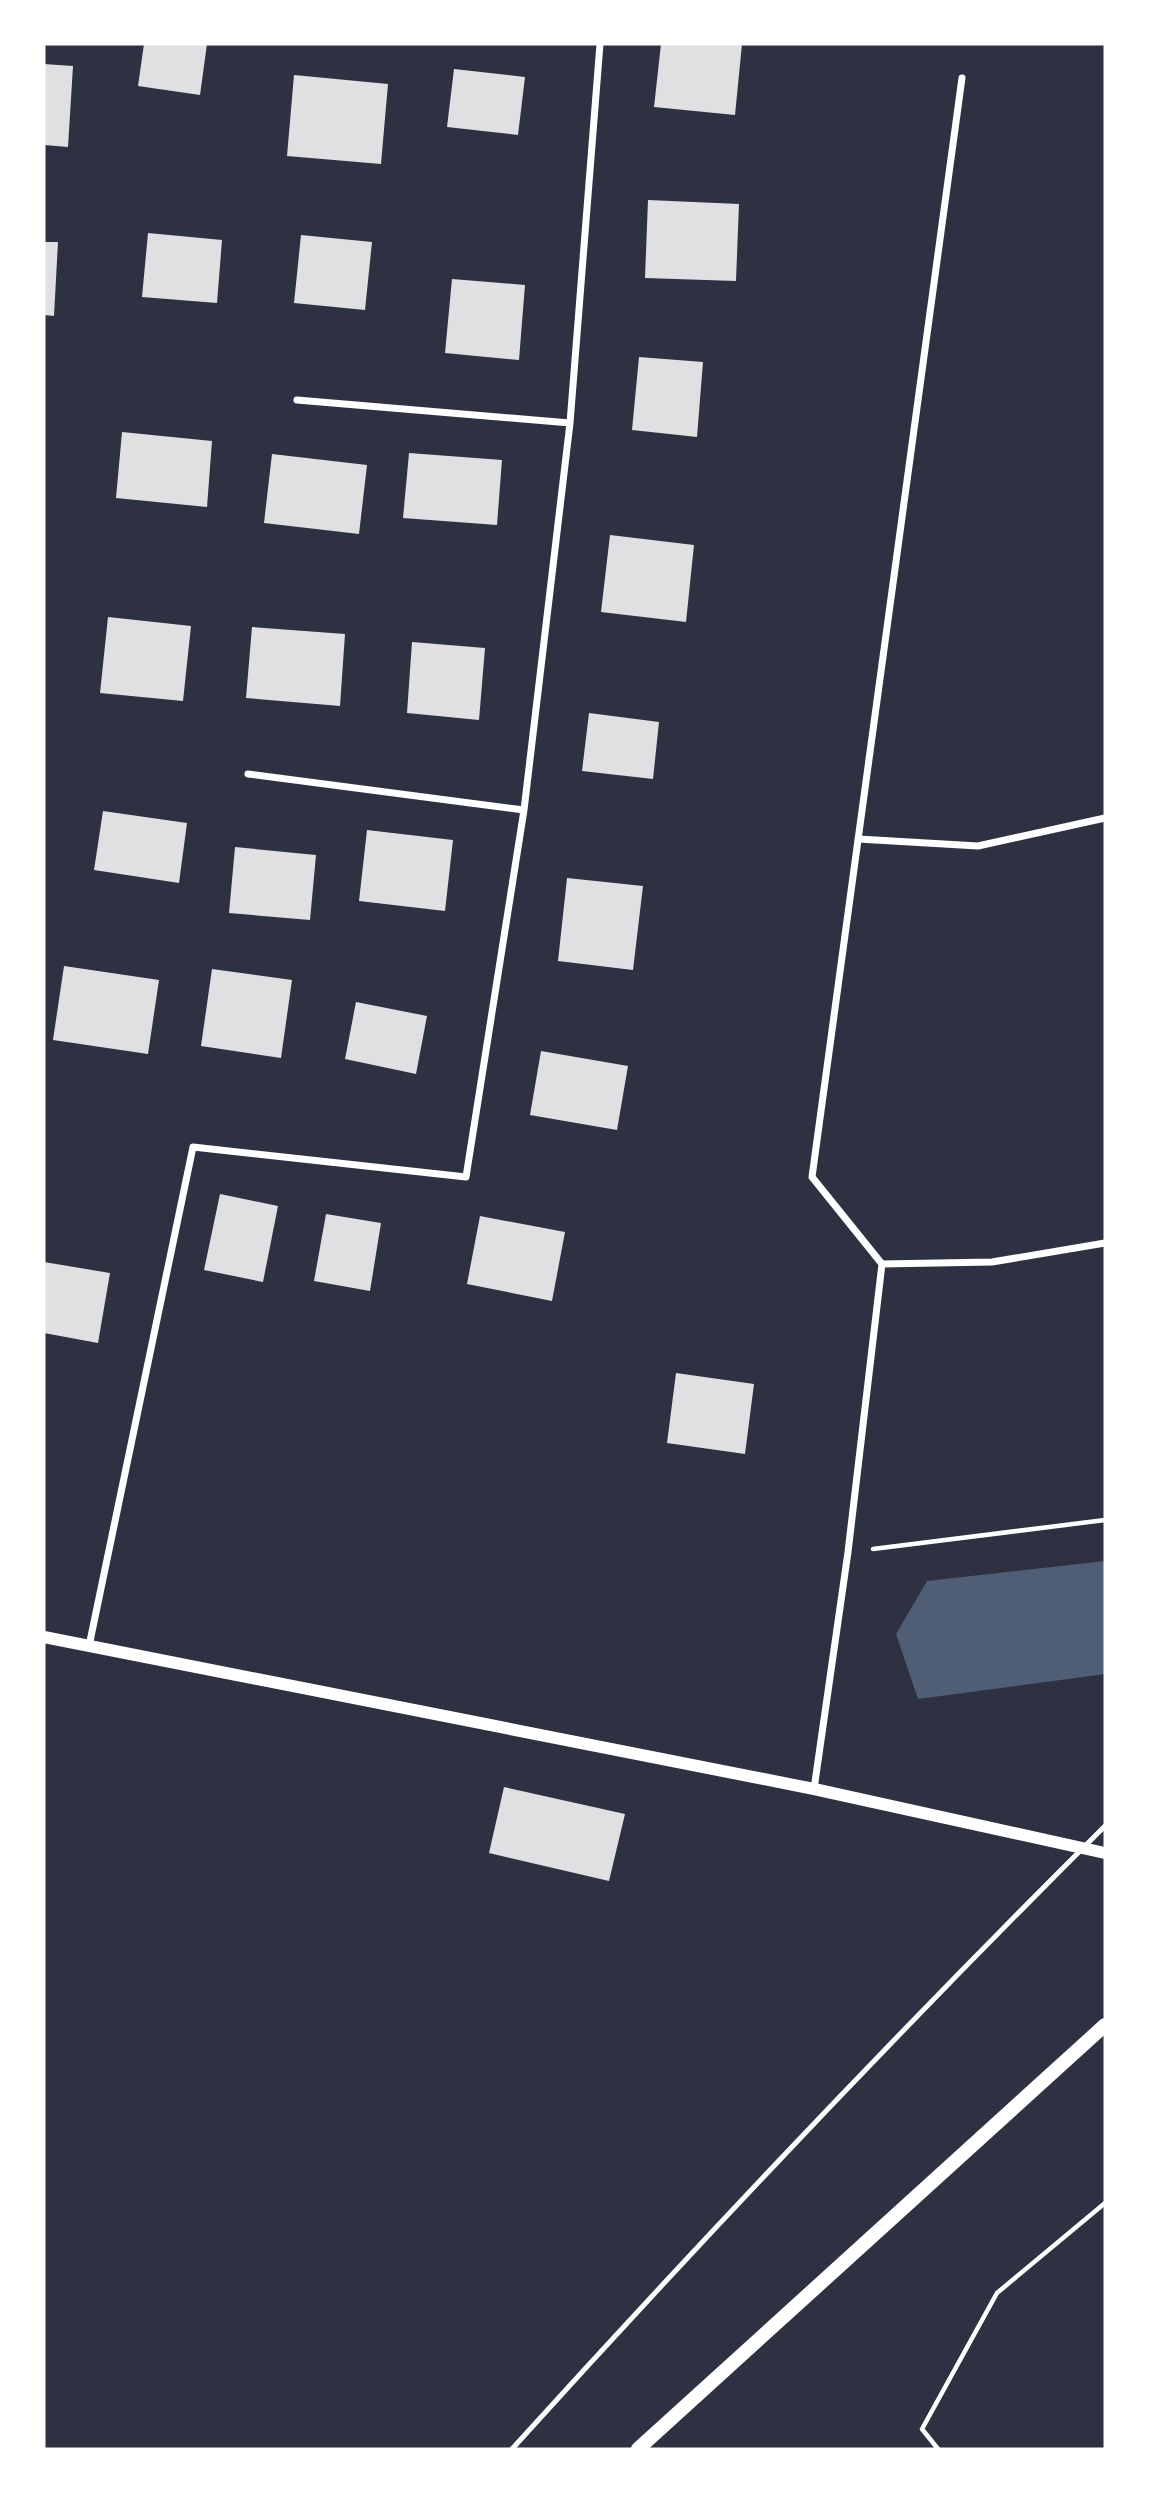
<svg xmlns="http://www.w3.org/2000/svg" width="1149" height="2493" viewBox="0 0 1149 2493" font-family="Overpass,sans-serif">
	<rect width="100%" height="100%" fill="#2d3142"/>
	<path fill="#4f5d75" d="M1105,1561v113l-187,25 -22,-65 31,-53z"/>
	<path fill="#e0e0e3" d="M144,44h63l-7,51 -62,-9z
		M661,44h81l-7,71 -81,-8z
		M44,64l29,2 -5,81 -24,-2z
		M454,69l71,8 -7,58 -71,-8z
		M294,75l94,9 -7,80 -94,-8z
		M648,200l91,4 -3,77 -91,-3z
		M148,233l74,7 -5,63 -75,-6z
		M301,235l71,7 -7,68 -71,-7z
		M44,242h14l-4,74 -10,-1z
		M452,279l73,6 -6,75 -74,-7z
		M639,357l64,5 -6,75 -65,-7z
		M122,432l90,9 -5,66 -91,-9z
		M409,453l93,7 -5,65 -94,-7z
		M272,454l95,11 -8,69 -95,-11z
		M610,535l84,10 -8,77 -85,-10z
		M108,617l83,9 -8,75 -83,-8z
		M252,627l93,7 -5,72 -94,-8z
		M412,642l73,6 -6,72 -72,-7z
		M589,713l70,9 -6,57 -71,-8z
		M103,811l84,12 -8,60 -85,-13z
		M367,830l86,10 -8,71 -86,-10z
		M235,847l81,8 -6,65 -81,-7z
		M567,878l76,8 -10,84 -75,-9z
		M64,966l95,14 -11,74 -95,-14z
		M212,969l80,11 -11,78 -80,-12z
		M356,1002l71,14 -11,58 -71,-15z
		M541,1051l87,15 -11,64 -87,-15z
		M220,1194l58,12 -15,76 -59,-12z
		M326,1214l55,9 -11,68 -56,-10z
		M480,1216l85,16 -13,69 -85,-17z
		M44,1262l66,11 -12,70 -54,-10z
		M676,1373l78,11 -9,70 -78,-11z
		M504,1787l121,27 -16,67 -120,-28z"/>
	<g fill="none" stroke-linecap="round" stroke-linejoin="round">
		<path stroke="#fff" stroke-width="4.5" d="M873,1549l232,-29
			M938,2449l-16,-20 75,-136 108,-90"/>
		<path stroke="#fff" stroke-width="5" d="M512,2449c192,-212 390,-421 593,-623"/>
		<path stroke="#fff" stroke-width="7" d="M297,400l273,23
			M248,774l276,36
			M858,839l120,7 127,-28
			M882,1264l110,-2 113,-19
			M89,1646l104,-499 273,30 58,-367 46,-387 30,-379
			M814,1789l34,-237 34,-288 -70,-87 150,-1099"/>
		<path stroke="#fff" stroke-width="12" d="M44,1637l770,152 291,64"/>
		<path stroke="#fff" stroke-width="14" d="M638,2449l467,-424"/>
	</g>
	<rect width="1149" height="2493" fill="none" stroke="#ffffff" stroke-width="91"/>
</svg>
